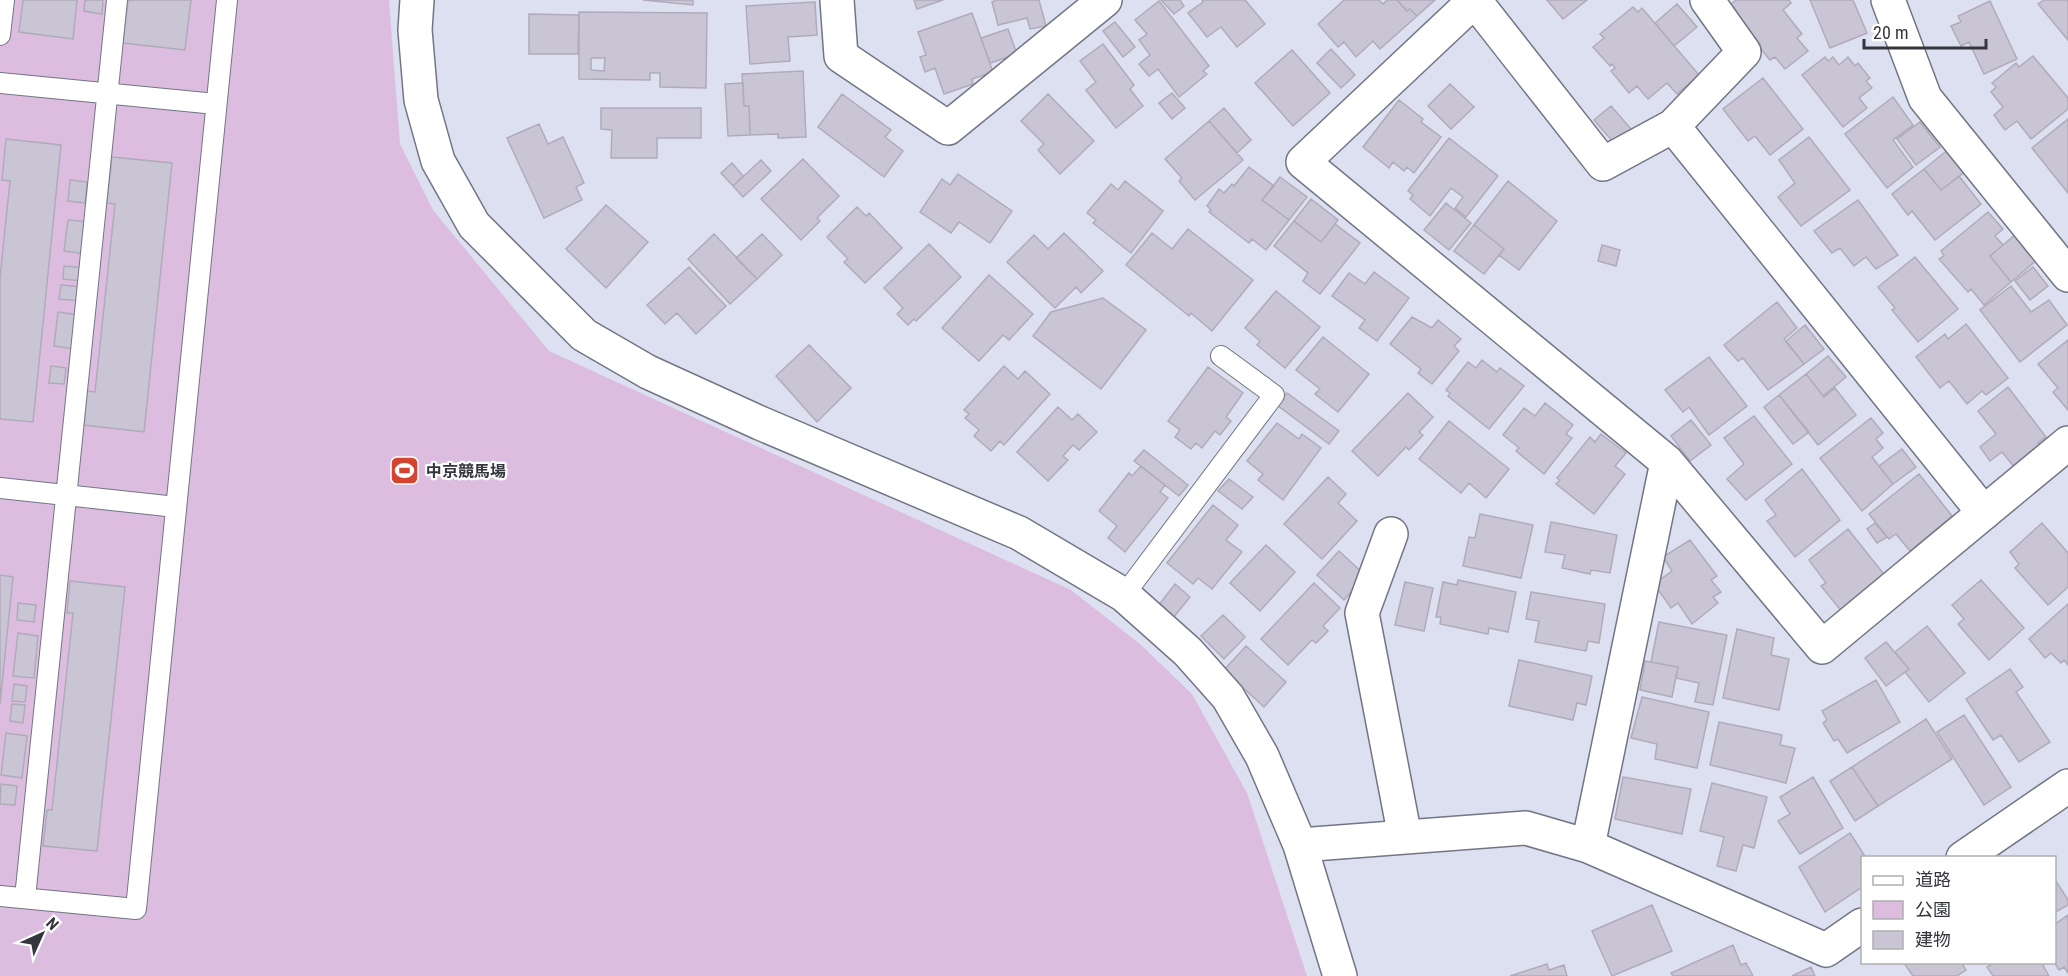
<svg xmlns="http://www.w3.org/2000/svg" width="2068" height="976" viewBox="0 0 2068 976" font-family="'Roboto Condensed','Noto Sans JP',sans-serif">
	<rect width="100%" height="100%" fill="#dde0f0"/>
	<path fill="#dcbde0" d="M0,0h389l11,144 33,66 116,141 522,239 69,54 52,50 55,99 60,183h-1307z"/>
	<path fill="#cac5d5" stroke="#b0abbb" stroke-width="1.5" fill-rule="evenodd" d="M23,0h54l-4,39 -54,-7z
		M85,0h18l-1,14 -18,-3z
		M133,0h58l-6,50 -62,-7 5,-42z
		M643,0h50v5z
		M914,0h29l-26,9z
		M996,0h43l7,26 -16,3 -3,-11 -29,7 -6,-23z
		M1161,0h19l4,6 -10,8z
		M1202,0h43l20,24 -28,23 -16,-20 -14,10 -19,-24 15,-11z
		M1344,0h35l4,4 4,-4h10l10,11 3,-2 7,7 -37,33 -7,-8 -17,16 -12,-15 -6,5 -20,-23z
		M1397,0h38l-18,16 -7,-7 -3,2z
		M1547,0h40l-24,19z
		M1736,0h53l2,3 -8,7 19,24 -5,4 11,13 -23,18 -10,-12 -5,3 -39,-47 5,-3 -5,-6z
		M1810,0h43l14,33 -37,15z
		M2044,0h24v40l-30,-36z
		M1159,1l50,65 -6,5 4,3 -28,23 -21,-28 -9,7 -10,-12 11,-9 -11,-15 8,-6 -12,-14z
		M1990,1l27,58 -33,15 -15,-32 -8,4 -10,-20 10,-4 -3,-6z
		M815,2l2,33 -29,2 2,24 -40,3 -4,-58z
		M1677,4l20,23 -23,19 -19,-23z
		M1633,7l5,5 4,-4 57,67 -22,19 -10,-11 -19,16 -11,-13 -8,7 -18,-22 4,-3 -3,-4 -2,2 -17,-19 11,-9 -4,-4z
		M579,12l128,1 -1,75 -46,-1v-14h-10v7l-71,-1zM591,58h14l-1,13 -13,-1z
		M972,13l21,59 -21,7 1,5 -29,10 -9,-26 -10,4 -5,-15 6,-2 -8,-23z
		M529,14l50,1 -1,39h-49z
		M1115,22l20,25 -12,10 -20,-26z
		M1008,29l9,25 -27,9 -9,-25z
		M1103,44l31,41 -4,4 13,17 -27,22 -30,-38 10,-8 -16,-21z
		M1331,49l24,26 -14,13 -24,-25z
		M1292,50l38,43 -37,33 -38,-43z
		M2033,56l35,42v11l-37,30 -14,-18 -12,9 -11,-15 9,-8 -12,-15 5,-5 -4,-4 24,-20 3,4z
		M1825,57l3,4 5,-4 6,8 9,-8 7,9 3,-3 12,15 -4,3 6,7 -13,10 8,10 -24,19 -41,-52z
		M803,71l3,66 -28,1v-4l-28,1 -1,-29h-5l-2,-32z
		M1763,78l40,51 -33,26 -15,-19 -7,5 -25,-32z
		M743,83l1,23h5l1,29 -22,1 -3,-52z
		M1450,84l24,23 -23,22 -23,-23z
		M1172,93l13,15 -13,11 -13,-16z
		M842,94l49,36 -6,7 18,14 -19,26 -66,-50z
		M1048,94l46,47 -34,33 -22,-24 6,-6 -23,-23z
		M1893,97l20,28 -20,15 20,27 -26,21 -42,-54z
		M1399,100l24,19 -2,3 20,15 -27,36 -7,-6 -3,4 -11,-9 -4,6 -26,-21z
		M1611,106l20,23 -16,15 -21,-24z
		M601,108h100v30h-44v20h-46l1,-28 -11,-1z
		M1224,108l27,32 -14,13 -28,-32z
		M2068,119v74l-36,-45z
		M1209,121l34,39 -48,40 -16,-19 3,-3 -17,-19z
		M1920,122l20,25 -24,18 -19,-26z
		M539,124l9,20 15,-7 21,46 -8,4 6,13 -38,18 -37,-80z
		M1809,137l41,53 -49,36 -23,-29 17,-14 -16,-23z
		M1449,138l49,38 -32,41 -11,-9 8,-11 -12,-9 -21,28 -20,-17 3,-4 -5,-4z
		M6,139l55,6 -28,277 -33,-3v-141l10,-97 -8,-1z
		M1949,149l17,22 -25,19 -17,-21z
		M112,157l60,6 -28,269 -60,-7 3,-34 8,1 20,-188 -8,-1z
		M803,159l36,37 -22,22 3,3 -19,19 -40,-41z
		M761,160l10,11 -28,26 -10,-11z
		M732,163l11,13 -10,10 -12,-13z
		M1249,167l25,19 -12,14 27,20 -23,30 -14,-11 -3,4 -40,-31 2,-2 -4,-4 12,-17 5,4 8,-9 2,2z
		M1924,169l17,21 18,-14 22,28 -46,36 -23,-29 -4,4 -16,-21z
		M958,174l54,37 -22,32 -31,-21 -8,11 -31,-21 22,-33 8,6z
		M1280,177l27,20 -18,23 -27,-20z
		M70,180l17,2 -2,21 -17,-2z
		M1125,181l38,30 -32,42 -38,-30 3,-3 -9,-7 24,-29 7,6z
		M1508,181l49,40 -38,49 -20,-15 5,-6 -30,-24z
		M1311,199l27,21 -17,22 -27,-21z
		M1858,200l40,55 -22,14 -10,-12 -12,9 -14,-18 -8,5 -18,-22z
		M1446,203l25,20 -22,27 -25,-20z
		M606,205l42,37 -42,46 -40,-39z
		M857,207l9,9 3,-3 33,35 -37,35 -21,-21 4,-3 -21,-22z
		M1988,212l15,17 -8,7 8,9 -13,11 21,26 -27,23 -13,-16 -3,3 -29,-33 5,-3 -3,-5z
		M68,220l21,2 -3,32 -22,-3z
		M1294,221l27,21 14,-18 25,19 -40,51 -17,-13 5,-8 -34,-27z
		M1474,225l30,24 -20,25 -30,-23z
		M1188,229l65,51 -41,51 -21,-18 -2,3 -63,-51 26,-32 20,16z
		M1064,233l39,38 -22,22 -5,-6 -21,21 -48,-46 27,-27 14,14z
		M714,234l43,45 -27,25 -42,-45z
		M762,234l20,21 -25,24 -21,-21z
		M2016,234l21,26 -26,22 -21,-26z
		M929,244l32,33 -45,44 -2,-2 -6,6 -11,-11 6,-6 -19,-20z
		M1602,245l18,5 -4,16 -18,-5z
		M1915,257l43,52 -40,33 -26,-32 3,-2 -17,-21z
		M64,266l20,2 -1,13 -20,-2z
		M689,267l37,39 -30,28 -19,-21 -12,11 -18,-19z
		M2033,267l15,19 -18,14 -15,-19z
		M1374,272l35,26 -32,43 -18,-13 6,-8 -33,-24 17,-23 16,11z
		M989,275l44,39 -24,26 -6,-5 -24,26 -37,-33z
		M61,285l22,2 -2,14 -22,-2z
		M2011,286l20,26 18,-12 18,25 -47,37 -40,-52z
		M1276,291l44,36 -35,41 -28,-23 3,-4 -15,-13z
		M1103,298l43,32 -45,59 -68,-53 18,-24z
		M1777,302l20,26 -13,11 20,25 -36,26 -25,-32 -5,3 -14,-16z
		M58,312l20,3 -3,34 -21,-3z
		M1412,317l20,11 6,-8 23,19 -7,7 5,5 -27,33 -14,-11 3,-4 -31,-25z
		M1966,324l42,54 -22,17 -4,-4 -15,13 -18,-23 -9,7 -24,-31 29,-23 3,5z
		M1805,325l19,24 -20,15 -18,-23z
		M1323,337l46,37 -31,38 -23,-18 5,-5 -24,-19z
		M2068,340v70l-15,-18 5,-4 -20,-24z
		M809,345l42,43 -34,34 -41,-46z
		M1828,356l18,21 -23,19 -17,-22z
		M1709,357l38,49 -38,29 -20,-28 -6,5 -18,-22z
		M1482,360l15,12 3,-4 24,18 -35,43 -41,-33 2,-3 -4,-3 22,-28 8,6z
		M51,366l15,2 -2,16 -15,-1z
		M1004,366l14,13 7,-8 25,23 -46,51 -4,-4 -9,10 -17,-15 5,-6 -14,-12 4,-4 -5,-4z
		M1208,367l35,26 -17,24 5,4 -11,14 -5,-4 -13,17 -6,-5 -5,6 -16,-12 5,-7 -12,-9z
		M1806,374l18,23 11,-9 21,27 -38,30 -39,-50z
		M2008,387l38,50 -8,6 3,5 -26,20 -13,-16 -12,9 -10,-14 16,-13 -18,-23z
		M1287,393l52,38 -10,13 -52,-39z
		M1408,393l25,24 -14,15 4,3 -14,15 -3,-3 -28,29 -26,-25z
		M1779,395l30,37 -16,12 -29,-37z
		M1545,403l28,22 -7,9 6,4 -28,36 -28,-23 3,-3 -16,-13 21,-27 11,8z
		M1058,407l14,13 6,-6 19,18 -18,18 -6,-5 -10,11 5,4 -20,21 -31,-29z
		M1754,416l38,48 -46,36 -19,-21 17,-15 -20,-26z
		M1871,418l12,15 -7,6 7,9 -11,9 21,27 -31,27 -42,-53z
		M1691,420l20,25 -21,16 -19,-25z
		M1449,421l60,48 -23,29 -17,-15 -8,10 -42,-34z
		M1277,423l22,16 3,-5 19,14 -38,52 -25,-20 5,-6 -16,-13z
		M1601,434l25,19 -11,13 10,8 -31,40 -38,-30 4,-4 -3,-2 33,-41 5,5z
		M1902,449l14,18 -23,17 -14,-18z
		M1144,450l44,35 -9,11 -45,-35z
		M1141,466l24,19 -5,7 8,6 -43,54 -17,-14 9,-12 -18,-15 30,-38 3,3z
		M1802,469l38,51 -45,37 -28,-36 9,-6 -11,-15z
		M1919,474l33,42 -42,35 -14,-17 -7,5 -20,-25z
		M1328,477l18,17 -8,9 19,18 -35,38 -38,-35z
		M1229,479l24,18 -11,12 -24,-18z
		M1213,505l25,20 -12,15 16,12 -30,37 -14,-11 -5,6 -26,-21z
		M1480,514l53,11 -12,53 -58,-12 6,-29 6,1z
		M1551,522l66,13 -7,38 -19,-3 -1,4 -28,-6 3,-13 -20,-3z
		M1875,523l12,14 -10,6 -10,-14z
		M2042,523l26,30v34l-20,18 -33,-37 4,-4 -9,-12z
		M1848,529l38,48 -43,36 -22,-27 5,-3 -17,-23z
		M1690,540l27,36 -6,4 10,12 -8,5 5,6 -26,21 -14,-21 -7,5 -17,-24 18,-13 -9,-14z
		M1266,545l29,27 -35,39 -30,-28z
		M1339,551l27,25 -22,24 -27,-25z
		M0,575l13,2 -13,127z
		M1458,580l58,12 -8,40 -19,-4 -1,6 -48,-10 1,-7h-5l7,-35 14,3z
		M1981,580l43,48 -35,32 -31,-36 6,-5 -12,-14z
		M70,581l55,6 -28,264 -54,-5 4,-36h5l21,-197h-6z
		M1405,582l28,6 -9,43 -29,-6z
		M1314,583l26,25 -17,18 5,5 -12,12 -4,-3 -24,25 -27,-26z
		M1175,584l15,13 -17,21 -15,-12z
		M1531,592l74,12 -6,39 -11,-2 -2,10 -51,-9 4,-21 -13,-2z
		M18,603l18,2 -2,17 -17,-2z
		M2068,604v61l-4,-5 -3,3 -10,-10 -6,5 -16,-19z
		M1223,615l22,22 -21,22 -23,-23z
		M1659,622l68,13 -14,70 -18,-3 4,-19 -23,-5 2,-11 -27,-5z
		M1927,626l38,47 -36,29 -24,-30 4,-3 -14,-17z
		M1737,629l37,9 -3,17 18,4 -10,51 -56,-12z
		M18,633l20,3 -4,42 -21,-2z
		M1886,642l23,27 -23,17 -21,-28z
		M1246,646l40,36 -22,25 -40,-37z
		M1519,660l73,16 -6,29 -9,-2 -4,17 -64,-14z
		M1645,661l33,6 -6,30 -32,-7z
		M2010,669l13,18 -7,5 34,50 -31,20 -18,-27 -8,5 -27,-41z
		M1876,680l24,42 -53,31 -9,-14 -4,2 -11,-18 4,-3 -5,-9z
		M14,684l13,2 -2,16 -13,-1z
		M1642,697l67,15 -12,56 -42,-9 2,-15 -26,-6z
		M12,704l13,1 -2,18 -13,-2z
		M1964,715l47,72 -27,18 -47,-73z
		M1926,719l26,40 -74,47 -26,-39z
		M1719,722l63,13 -2,10 15,3 -9,35 -76,-18z
		M6,733l21,3 -5,42 -21,-3z
		M1852,767l26,39 -23,15 -25,-40z
		M1623,777l68,12 -9,45 -67,-15z
		M1813,777l30,51 -43,26 -22,-33 12,-7 -10,-17z
		M1712,783l55,14 -13,51 -11,-3 -7,26 -19,-5 7,-29 -24,-6z
		M1,784l16,2 -2,19 -15,-1z
		M1850,833l16,25h-4v29l-37,25 -26,-45z
		M2054,878l14,22v5l-14,8z
		M1652,905l20,46 -60,25 -20,-45z
		M2068,915v58l-4,-6 -5,3 -5,-8v-37z
		M1733,945l8,20 5,-2 7,13h-80l-2,-3z
		M1961,962l5,8 -9,6h-44l-9,-13z
		M1995,962h46l8,14h-56l-6,-9z
		M1547,964l2,6 15,-5 3,11h-57z
		M1811,967l4,9h-23z"/>
	<g fill="none" stroke-linecap="round" stroke-linejoin="round">
		<defs>
			<path id="service" d="M0,35l4,-35
				M0,83l216,21
				M0,488l176,19
				M1124,595l150,-200 -53,-39
				M0,896l136,13 91,-909
				M25,898l92,-898"/>
			<path id="minor" d="M417,0l-2,30 6,70 17,61 36,64 110,110 64,37 112,51 259,110 105,62 64,57 40,45 34,59 38,89 40,131
				M837,0l4,56 107,72 157,-128
				M1475,0l-172,162 364,300 155,185 246,-204
				M1888,0l37,98 143,177
				M1475,1l128,163 70,-38 71,-74 -37,-52
				M1673,126l311,387
				M1391,534l-29,79 43,224
				M1300,845l226,-17 62,18 238,104 36,-25
				M1588,846l79,-384
				M1963,858l105,-72"/>
		</defs>
		<use href="#service" stroke="#727584" stroke-width="22"/>
		<use href="#minor" stroke="#727584" stroke-width="36"/>
		<use href="#service" stroke="#fff" stroke-width="20"/>
		<use href="#minor" stroke="#fff" stroke-width="33"/>
	</g>
	<defs>
		<symbol id="stadium-square" viewBox="-11 -11 22 22"><rect x="-9" y="-9" width="18" height="18" rx="4" fill="#d24631" stroke="#fff"/><path d="M0-5a6.5 5 0 1 0 0 10a6.5 5 0 1 0 0-10ZM-3.5-1.8h7v3.6h-7Z" fill="#fff"/></symbol>
	</defs>
	<g fill-rule="evenodd">
		<use href="#stadium-square" x="388" y="454" width="33" height="33"/>
	</g>
	<g text-anchor="middle" dominant-baseline="central" stroke-width="4.5" stroke-linejoin="round" paint-order="stroke">
		<g font-size="16" font-weight="bold" fill="#35363d" stroke="#fff" text-anchor="start">
			<text x="426" y="471">中京競馬場</text>
		</g>
	</g>
	<rect x="1861" y="856" width="195" height="108" fill="#ffffff" stroke="#aeafb1" stroke-width="1.5"/>
	<rect x="1873" y="876" width="30" height="9" fill="#ffffff" stroke="#aeafb1" stroke-width="1.5"/>
	<text x="1915" y="886" font-size="18" fill="#35363d">道路</text>
	<rect x="1873" y="901" width="30" height="18" fill="#dcbde0" stroke="#aeafb1" stroke-width="1.5"/>
	<text x="1915" y="916" font-size="18" fill="#35363d">公園</text>
	<rect x="1873" y="931" width="30" height="18" fill="#cac5d5" stroke="#aeafb1" stroke-width="1.5"/>
	<text x="1915" y="946" font-size="18" fill="#35363d">建物</text>
	<g transform="translate(42 934) rotate(45)" stroke="#ffffff" stroke-width="4.5" paint-order="stroke">
	<path d="M0-4.5L10 22L0 15L-10 22Z" fill="#35363d"/>
	<text y="-9" font-size="16" font-weight="bold" text-anchor="middle" fill="#35363d">N</text>
	</g>
	<path d="M1864 39v9h122v-9" fill="none" stroke="#35363d" stroke-width="3"/>
	<text x="1873" y="39" font-size="18" fill="#35363d" stroke="#ffffff" stroke-width="4.5" paint-order="stroke">20 m</text>
</svg>
